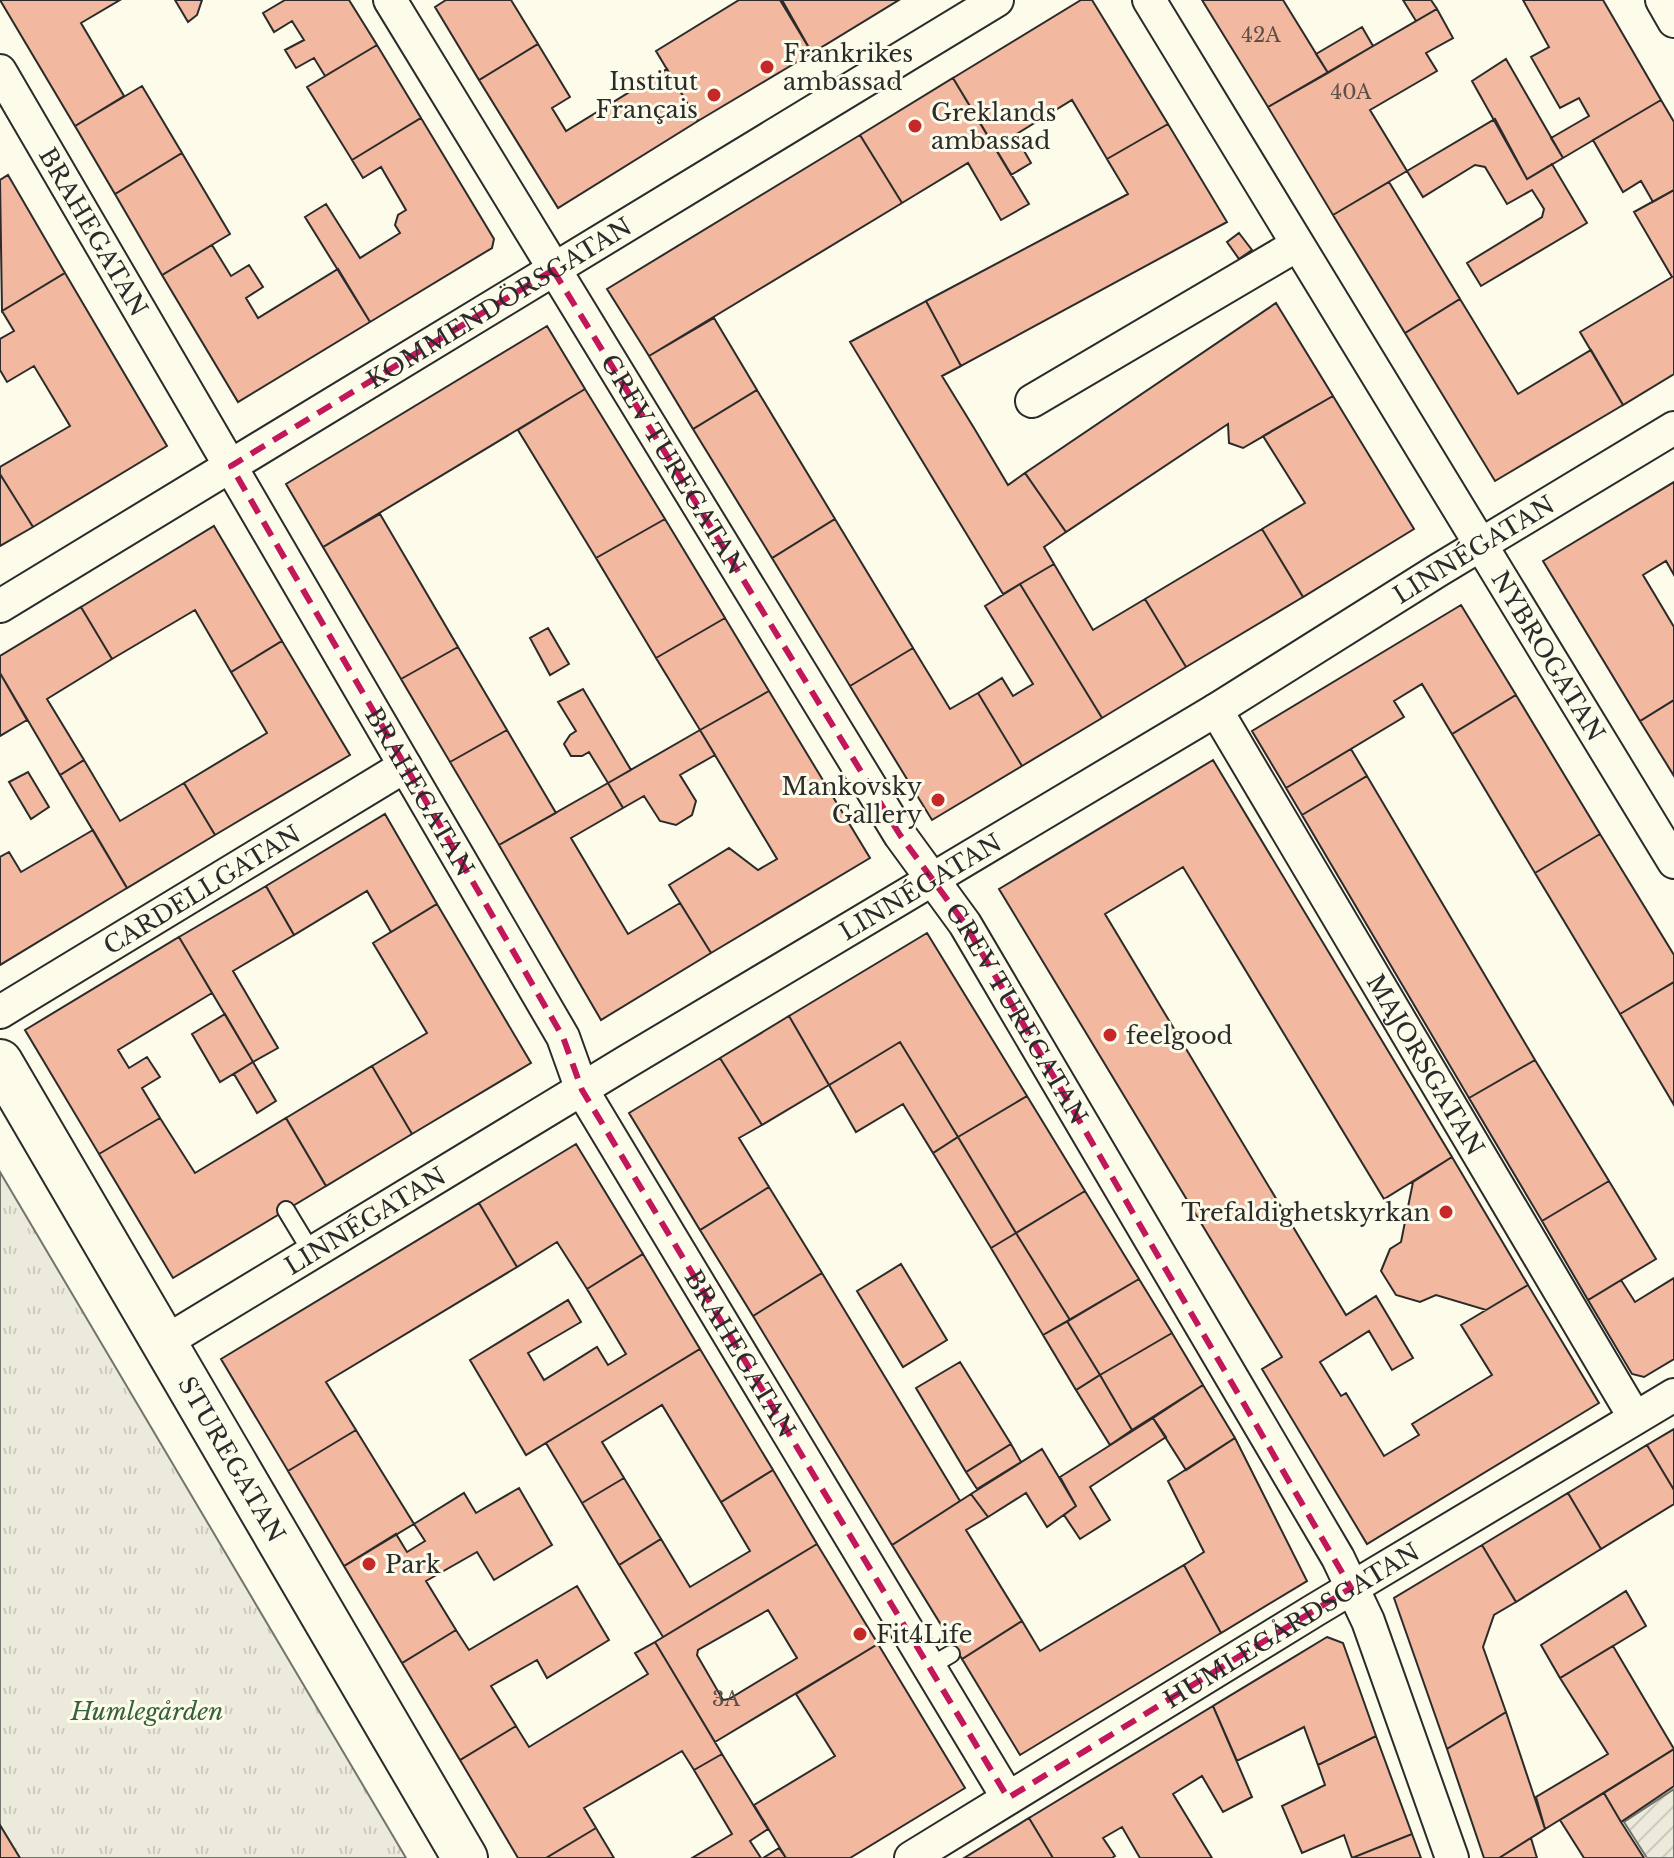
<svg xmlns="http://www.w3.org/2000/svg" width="1674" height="1858" viewBox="0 0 1674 1858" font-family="'Libre Baskerville',serif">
	<defs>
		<pattern id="park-tufts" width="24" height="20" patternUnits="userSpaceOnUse" patternTransform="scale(2)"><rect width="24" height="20" fill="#ecebdb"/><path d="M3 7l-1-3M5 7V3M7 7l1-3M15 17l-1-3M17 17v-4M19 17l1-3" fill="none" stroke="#cbcabc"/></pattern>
		<pattern id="garden-furrows" width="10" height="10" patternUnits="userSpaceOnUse" patternTransform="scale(2)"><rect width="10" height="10" fill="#ecebdb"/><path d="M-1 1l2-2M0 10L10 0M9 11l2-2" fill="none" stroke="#cbcabc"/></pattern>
	</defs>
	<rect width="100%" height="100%" fill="#fdfbea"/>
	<path fill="url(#park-tufts)" stroke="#74746e" stroke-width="2" d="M0,1172l406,686h-406z"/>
	<path fill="url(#garden-furrows)" stroke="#74746e" stroke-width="2" d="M1674,1789v69h-27l-23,-36z"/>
	<path fill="#f2b8a0" stroke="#2b2b2b" stroke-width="2" fill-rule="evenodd" d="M0,0h120l-39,23 43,73 -49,30z
		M175,0h27l-5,15 -9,7z
		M285,0h64l28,45 -52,31 -11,-18 -18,10 -11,-18 19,-10 -12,-19 -18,11 -11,-19z
		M446,0h65l27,44 -59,36 -44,-73z
		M739,0h41l32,53 -114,68 -42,-70z
		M782,0h117l-87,53z
		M1081,0h11l76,124 -61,35 -35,-59 -57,35 16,28 -20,12 -58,-97z
		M1202,0h81l45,73 -60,34z
		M1403,0h28l6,9 -21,12z
		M1523,0h80l58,100 -98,58 -12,-20 38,-22 -10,-18 -19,10 -29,-51 18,-10z
		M1437,9l16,29 -27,15 11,18 -67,39 37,61 -74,44 -65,-108z
		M1362,27l11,19 -45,27 -12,-19z
		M538,44l32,53 -18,11 14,23 101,-62 31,52 -140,87 -79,-128z
		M377,45l44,73 -69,42 -45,-73z
		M1506,59l57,99 -36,21 -55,-98z
		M953,78l76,126 -28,16 -33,-57 -66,40 -42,-68z
		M142,86l40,67 -67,41 -40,-68z
		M1661,100l13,22v68l-21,12 -12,-21 -18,11 -30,-52z
		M421,118l73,121 -2,9 -122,74 -65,-105 21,-13 34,54 40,-25 -5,-8 3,-10 8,-5 -25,-43 -18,11 -11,-18z
		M1495,119l32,60 25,-15 35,59 -106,63 -14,-23 75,-46 2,-8 -12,-19 -25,14 -22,-37 -10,-2 -52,32 -16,-26z
		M1168,124l59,98 -266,144 -35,-65 202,-107 -21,-35z
		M860,135l42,68 -253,153 -42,-67z
		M182,153l48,81 -68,41 -47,-81z
		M8,175l57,98 -63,38 -2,-131z
		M1389,182l71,117 -55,34 -72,-118z
		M1674,190v184l-51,31 -43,-73 92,-55 -38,-65z
		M1239,233l13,17 -13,9 -12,-17z
		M212,245l19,31 18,-11 14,22 -17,11 12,20 80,-49 32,53 -132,80 -76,-127z
		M65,273l102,173 -134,81 -33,-53v-7l70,-41 -36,-60 -27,16 -7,-12v-31l14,-8 -12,-20z
		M1460,299l58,95 73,-44 32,55 -128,76 -90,-148z
		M926,301l35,65 -19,10 32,52 34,57 17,-12 41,59 -22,15 10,17 -51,30 -153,-252z
		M1276,303l57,93 -90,52 -14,-5 -1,-19 -162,108 -41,-59z
		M714,318l43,72 -64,39 -44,-73z
		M547,326l38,63 -262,158 -37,-63z
		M585,389l80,130 -69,39 -78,-128z
		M757,390l78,129 -63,39 -79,-129z
		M1333,396l81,133 -111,68 -41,-68 43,-26 -42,-67z
		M0,474l33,53 -33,19z
		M1674,482v93l-8,-14 -23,14 31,52v73l-34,21 -97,-160z
		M380,514l78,133 -57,32 -78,-132z
		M665,519l60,99 -69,40 -60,-100z
		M835,519l78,129 -63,38 -78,-128z
		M214,526l68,115 -51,31 -36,-62 -83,49 -31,-52z
		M1262,529l41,68 -117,70 -41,-68z
		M1054,564l39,66 52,-31 41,68 -84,51 -82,-134z
		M1020,584l82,134 -80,48 -44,-73 24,-15 11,18 20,-12 -48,-78z
		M1461,605l55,90 -64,39 -30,-50 -28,17 10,16 -118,71 -34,-57z
		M81,607l31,52 -65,40 37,61 -24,15 -60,-102v-17z
		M725,618l44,73 -69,39 -44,-72z
		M548,628l21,36 -19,11 -20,-37z
		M282,641l68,114 -135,80 -31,-52 83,-50 -36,-61z
		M458,647l49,83 -57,32 -49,-83z
		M913,648l37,61 28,-16 44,73 -90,54 -82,-134z
		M0,673l27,47 -27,16z
		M583,689l48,81 -23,13 -19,-31 -7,4h-11l-7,-12 6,-9 6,-4 -18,-29z
		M769,691l101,167 -159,95 -42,-68 60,-37 29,22 19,-11 -77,-129z
		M1516,695l84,139 -65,39 -83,-139z
		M1674,700v76l-34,-55z
		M507,730l49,83 -57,32 -49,-83z
		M700,730l15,25 -35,20 16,26 -4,14 -16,10 -16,-4 -16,-25 -21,12 -15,-25z
		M1351,749l16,27 -65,39 -16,-27z
		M84,760l36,61 64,-38 31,52 -88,53 -67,-113z
		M1213,760l239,397 -68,42 -201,-332 -78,47 241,401 30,-19 37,62 -21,12 -23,-39 -49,31 21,34 5,-3 38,63 35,-21 -7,-11 80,-49 -31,-50 67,-40 71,118 -232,141 -105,-175 20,-12 -283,-468z
		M28,772l21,35 -18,12 -22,-37z
		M1367,776l168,284 -66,38 -167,-283z
		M608,783l15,25 -52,30 57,96 52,-31 31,50 -110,67 -102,-175z
		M385,814l52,90 -46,28 -24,-41 -73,44 -28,-49z
		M93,830l34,58 -127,77v-108l9,-5 12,20z
		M1600,834l74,121v27l-54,32 -85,-141z
		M266,886l28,49 -61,36 45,77 -25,14 -74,-125z
		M437,904l94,159 -119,71 -40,-68 55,-33 -54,-90z
		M927,933l100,163 -69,41 -58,-95 -71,43 -40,-69z
		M179,937l33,56 -94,57 11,18 18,-11 13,20 -18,11 18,30 -61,36 -74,-124z
		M1674,982v123l-54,-91z
		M225,1014l28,48 -33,20 -28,-48z
		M789,1016l40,69 -67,40 -42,-67z
		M900,1042l58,95 -25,16 -30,-49 -47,28 -27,-47z
		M720,1058l42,67 -23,13 30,49 -69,43 -71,-117z
		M1535,1060l74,121 -67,40 -73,-123z
		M253,1062l23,39 -19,12 -23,-39z
		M372,1066l40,68 -86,52 -40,-68z
		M1027,1096l58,95 -69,42 -58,-96z
		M160,1118l35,55 91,-55 40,68 -153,92 -74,-124z
		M958,1137l58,96 -25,15 -58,-95z
		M576,1144l67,110 -56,35 -30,-47 -40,25 -38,-64z
		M1452,1157l76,128 -42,25 -50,-15 -16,7 -24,-7 -15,-24 9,-22 11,-7 12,-60z
		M1609,1181l47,78 -68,41 -46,-79z
		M769,1187l53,86 -69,43 -53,-86z
		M1085,1191l54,88 -69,41 -54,-87z
		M479,1203l38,64 -191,115 30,48 -68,41 -67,-112z
		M1016,1233l54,87 -27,15 -52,-87z
		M643,1254l57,95 -174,106 -56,-95 98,-60 13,22 -53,31 16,27 53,-33 11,18 18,-11 -39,-65z
		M901,1264l46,76 -44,27 -46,-76z
		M822,1273l138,228 -68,44 -139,-229z
		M1674,1278v81l-30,18 -12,-3 -44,-74 33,-20 14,22z
		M1139,1279l33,54 -72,42 -33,-54z
		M1067,1321l33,54 -24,15 -33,-55z
		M1172,1333l31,52 -71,45 -32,-55z
		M700,1349l73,121 -52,32 -59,-97 -60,37 22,36 -42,25 -36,-60z
		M960,1362l51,82 -45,28 -50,-84z
		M1100,1375l32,55 -22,15 -34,-55z
		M1203,1385l32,53 -49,32 -33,-52z
		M1153,1418l13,19 -76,50 20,33 -30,19 -16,-24 12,-9 -16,-29z
		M1674,1429v61l-27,-45z
		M356,1430l58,94 -70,42 -56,-95z
		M1235,1438l72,143 -86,52 -37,-68 20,-13 -36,-71z
		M1011,1444l10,18 -44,27 -11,-17z
		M1647,1445l27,45v14l-73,45 -33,-56z
		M1042,1449l34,57 -29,21 -21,-34 -38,24 -17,-23z
		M773,1470l44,74 -154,93 -44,-72 42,-26 29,48 60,-36 -29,-49z
		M624,1478l37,61 -42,26 -37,-62z
		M519,1488l33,57 -58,35 -17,-28 -51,29 30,49 -54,33 -58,-97 52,-32 11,18 18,-11 -11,-17 50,-31 12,20z
		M1568,1493l33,56 -85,53 -34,-57z
		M971,1494l17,23 -22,13 56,91 -60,38 -70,-114z
		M817,1544l61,100 -163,98 -60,-100zM768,1610l29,48 -68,41 -6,1 -26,-45 1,-5z
		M1482,1545l34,57 -22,13 -11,32 23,65 -59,37 -53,-151z
		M1184,1565l37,68 -201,122 -58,-96 60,-38 18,30z
		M577,1586l32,54 -62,38 -10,-18 -46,26 25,40 -56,34 -58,-97 54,-33 13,20z
		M1626,1591l20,35 -86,52 -19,-33z
		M1327,1637l16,6 33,93 -58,29 -14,-38 -67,34 -24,-55z
		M655,1642l67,112 -28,16 -12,-19 -98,57 12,20 -50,30h-28l-58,-98 56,-34 13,21 119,-73 -13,-21z
		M878,1644l87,144 -115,70h-64l-32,-53 81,-49 -39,-62z
		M1613,1646l61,103 -129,80 -9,-32 72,-43 -48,-76z
		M1213,1706l39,91 -29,15 -21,-36 -29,18 39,64h-72l-18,-31 -19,11 12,18 -3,2h-59l-24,-40z
		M1506,1712l39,117 -46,29h-15l-37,-109z
		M1376,1736l36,98 -60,24 -8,-23 -42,18 -20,-47 43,-21 -7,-20z
		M1674,1749v37l-53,36 -17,-29z
		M722,1754l46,75 -18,12 11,17h-69l40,-24 -38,-64z
		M1604,1793l17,29 23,36h-60l-24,-38z
		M1029,1818l24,40h-89z
		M0,1825l20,33h-20z
		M596,1828l18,30h-68z
		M1412,1834l9,24h-69z
		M1531,1838l6,20h-38z
		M779,1848l7,10h-23z"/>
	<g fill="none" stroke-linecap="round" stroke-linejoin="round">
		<defs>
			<path id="lane" d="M286,1210l26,43
				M929,1667l22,-13"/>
			<g id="street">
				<path id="s1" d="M390,0l510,835 65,89 373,634 30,63 84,237"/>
				<path id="s2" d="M1149,0l525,862"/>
				<path d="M1662,0l12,21"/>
				<path id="s3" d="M0,71l563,966 19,53 426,708"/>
				<path d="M1032,401l265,-156"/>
				<path id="s4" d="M0,606l997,-606"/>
				<path id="s5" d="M1216,710l419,708"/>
				<path id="s6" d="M0,1012l405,-246"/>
				<path id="s7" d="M165,1342l463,-281 588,-351 221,-139 237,-143"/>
				<path id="s8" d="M911,1858l404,-248 359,-215"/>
			</g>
			<g id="secondary">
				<path id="s9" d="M0,1062l465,796"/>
			</g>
		</defs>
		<use href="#lane" stroke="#2b2b2b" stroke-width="20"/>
		<use href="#street" stroke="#2b2b2b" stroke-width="36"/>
		<use href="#secondary" stroke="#2b2b2b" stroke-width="48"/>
		<use href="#lane" stroke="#fdfbea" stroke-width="16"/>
		<use href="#street" stroke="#fdfbea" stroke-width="32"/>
		<use href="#secondary" stroke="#fdfbea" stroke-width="44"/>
	</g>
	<path fill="none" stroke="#c2185b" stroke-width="6" stroke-dasharray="16 10" stroke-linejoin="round" d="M553,270l347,565 65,89 386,664 -343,210 -426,-708 -19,-53 -332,-571z"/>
	<g fill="#c62828" stroke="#fdfbea" stroke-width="3">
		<circle cx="767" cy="67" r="8"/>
		<circle cx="714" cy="95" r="8"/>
		<circle cx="915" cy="126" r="8"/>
		<circle cx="938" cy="800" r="8"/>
		<circle cx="1110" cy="1035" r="8"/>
		<circle cx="1446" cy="1212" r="8"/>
		<circle cx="369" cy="1564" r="8"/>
		<circle cx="860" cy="1634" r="8"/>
	</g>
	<g text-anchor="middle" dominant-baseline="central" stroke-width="6" stroke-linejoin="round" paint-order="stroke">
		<g font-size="20" fill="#5d4e48">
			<text x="1261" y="35">42A</text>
			<text x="1351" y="92">40A</text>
			<text x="726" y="1699">3A</text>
		</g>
		<g font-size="24" fill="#2b2b2b" stroke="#fdfbea" text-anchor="start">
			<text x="783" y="53">Frankrikes<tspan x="783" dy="28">ambassad</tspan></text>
			<text x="698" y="81" text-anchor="end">Institut<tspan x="698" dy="28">Français</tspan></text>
			<text x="931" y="112">Greklands<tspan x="931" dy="28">ambassad</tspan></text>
			<text x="922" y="786" text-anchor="end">Mankovsky<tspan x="922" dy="28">Gallery</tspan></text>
			<text x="1126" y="1035">feelgood</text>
			<text x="1430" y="1212" text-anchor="end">Trefaldighetskyrkan</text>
			<text x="385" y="1564">Park</text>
			<text x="876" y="1634">Fit4Life</text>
		</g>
		<g font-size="24" fill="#2b2b2b" stroke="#fdfbea">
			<text stroke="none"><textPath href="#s3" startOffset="186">BRAHEGATAN</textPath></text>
			<text stroke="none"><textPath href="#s4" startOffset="584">KOMMENDÖRSGATAN</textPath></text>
			<text stroke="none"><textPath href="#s1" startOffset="544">GREV TUREGATAN</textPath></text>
			<text stroke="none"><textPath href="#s7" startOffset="1530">LINNÉGATAN</textPath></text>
			<text stroke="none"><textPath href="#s2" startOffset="768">NYBROGATAN</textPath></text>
			<text stroke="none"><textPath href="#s3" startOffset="834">BRAHEGATAN</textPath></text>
			<text stroke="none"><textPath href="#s7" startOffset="882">LINNÉGATAN</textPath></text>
			<text stroke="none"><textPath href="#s6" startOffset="236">CARDELLGATAN</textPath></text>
			<text stroke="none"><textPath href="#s1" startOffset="1192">GREV TUREGATAN</textPath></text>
			<text stroke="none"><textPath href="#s5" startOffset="412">MAJORSGATAN</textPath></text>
			<text stroke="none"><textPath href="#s7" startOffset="234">LINNÉGATAN</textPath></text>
			<text stroke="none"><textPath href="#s3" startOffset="1482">BRAHEGATAN</textPath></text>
			<text stroke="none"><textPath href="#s9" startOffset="460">STUREGATAN</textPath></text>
			<text stroke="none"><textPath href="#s8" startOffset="446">HUMLEGÅRDSGATAN</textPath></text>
		</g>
		<g font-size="24" font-style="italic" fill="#34623c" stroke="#fdfbea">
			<text x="147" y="1711">Humlegården</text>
		</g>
	</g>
</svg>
